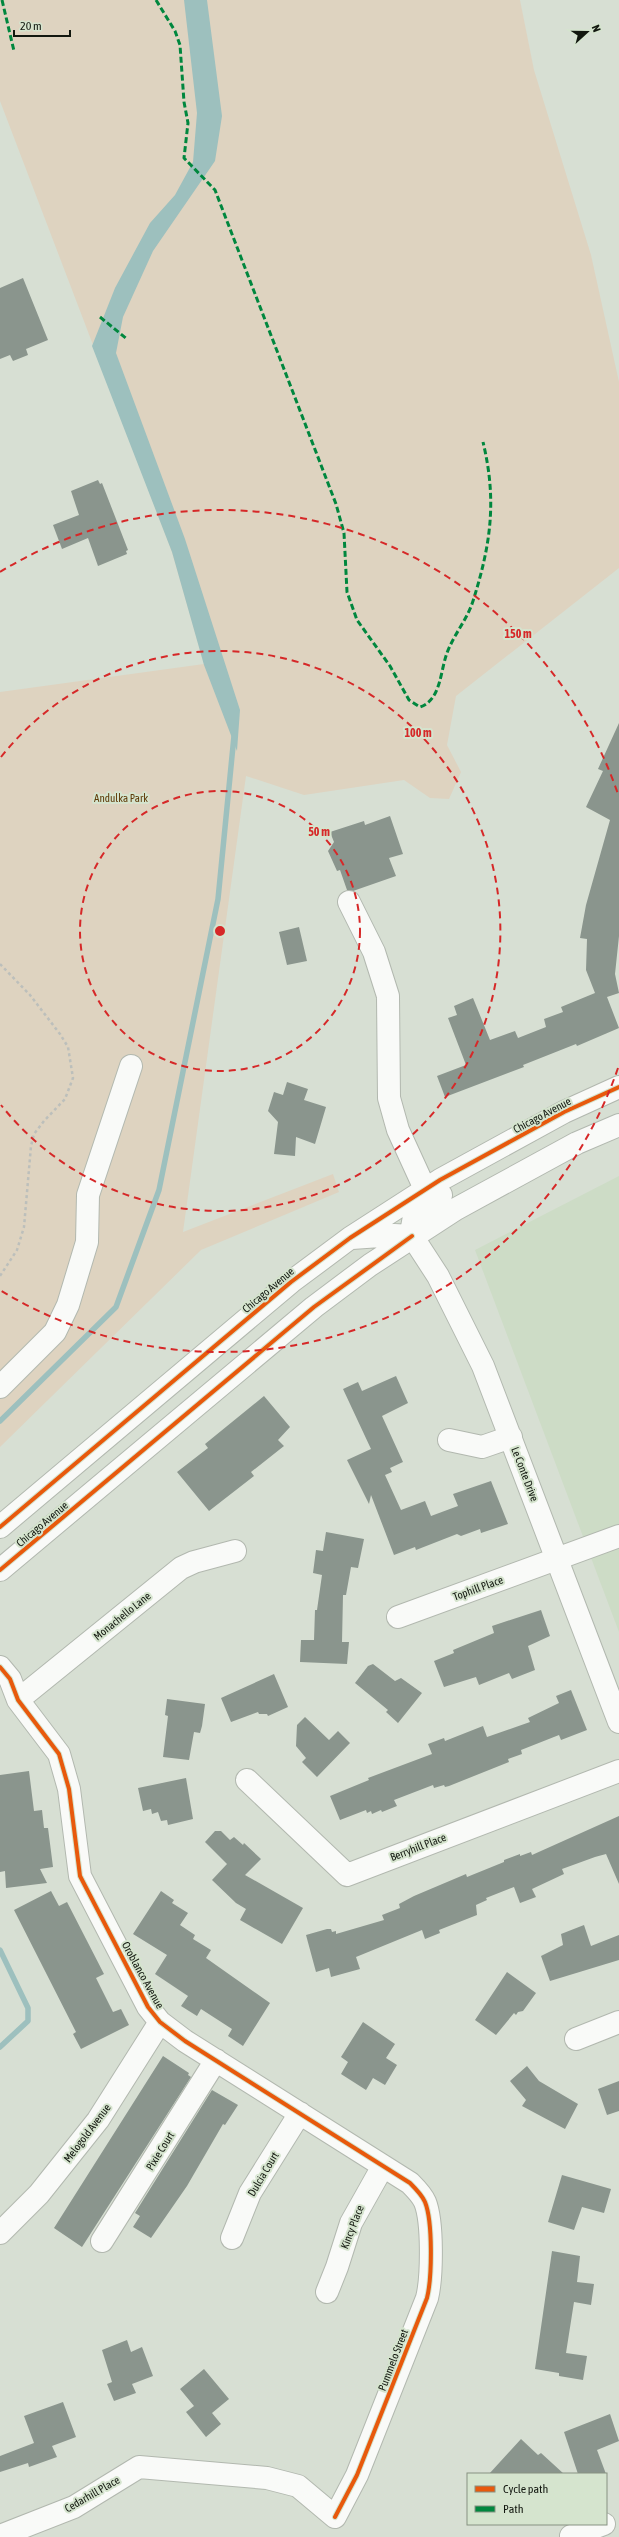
<svg xmlns="http://www.w3.org/2000/svg" width="619" height="2537" viewBox="0 0 619 2537" font-family="'Asap Condensed',sans-serif">
	<rect width="100%" height="100%" fill="#d7dfd3"/>
	<path fill="#cddcc6" d="M619,1176v456l-144,-382z"/>
	<path fill="#ded3c0" d="M0,0h520l14,70 57,185 28,127v186l-163,128 -9,49 14,27 -12,27 -19,-1 -26,-18 -100,15 -58,-19 -63,456 150,-58 6,18 -138,58 -201,197v-755l204,-28 -32,-112 -172,-451z"/>
	<path fill="#9dc0be" d="M184,0h23l15,116 -7,45 -62,90 -30,66 -7,36 69,186 55,171 -3,41 -33,-86 -32,-113 -80,-206 23,-58 35,-65 25,-28 18,-33 4,-49z"/>
	<g fill="none" stroke-linecap="round" stroke-linejoin="round">
		<path stroke="#9dc0be" stroke-width="5.5" d="M0,1421l116,-114 43,-117 59,-291 16,-163
			M0,1950l28,58v13l-28,26"/>
	</g>
	<path fill="#8a958d" d="M23,278l25,62 -22,9 2,6 -15,6 -3,-6 -10,4v-71z
		M98,480l2,4 2,-1 26,67 -2,1 1,3 -29,12 -10,-28 -26,11 -9,-24 26,-10 -8,-24z
		M619,723v213l-4,38 4,19 -12,4 12,31 -42,18 -1,-2 -53,21 1,2 -79,30 -8,-21 29,-11 -18,-47 9,-3 -3,-9 19,-8 17,42 25,-9 3,7 28,-11 -2,-8 19,-7 -2,-5 34,-14 -9,-23 1,-31 -7,-1 6,-33 24,-85 -24,-13 17,-36 -5,-2z
		M390,816l13,38 -14,4 7,18 -43,15 -6,-1 -7,-20 -3,1 -9,-20 6,-9 -4,-10 34,-11 1,4z
		M299,927l8,34 -20,4 -8,-33z
		M287,1082l21,7 -4,11 22,7 -11,37 -19,-7 -1,19 -21,-2 4,-32 -10,-11 6,-19 9,3z
		M396,1376l12,27 -26,13 21,46 -13,6 2,4 -7,3 16,35 24,-9 6,15 27,-10 -5,-12 38,-13 17,43 -27,9 -1,-4 -19,7 -4,-2 -41,16 -1,-3 -21,8 -23,-60 -2,9 -22,-44 24,-11 -28,-60 15,-7 4,9z
		M264,1396l26,31 -12,13 6,6 -33,26 3,4 -45,35 -32,-39 31,-24 -3,-4z
		M326,1532l38,7 -6,29 -7,-1 -5,28h-3l-1,47h7l-2,22 -47,-2 1,-22h13l1,-30h2l5,-35 -9,-2 3,-23 7,1z
		M541,1610l9,26 -22,10 7,24 -23,9 -3,-6 -30,12 -3,-8 -32,10 -10,-26 20,-8 -1,-3 41,-17 -2,-7z
		M373,1664l22,17 6,-3 21,15 -24,30 -12,-11 2,-2 -33,-27 13,-17z
		M274,1674l14,33 -20,9 -1,-2h-8l-1,-2 -27,10 -10,-24z
		M571,1690l16,40 -26,10 -2,-5 -38,15 1,4 -14,5 1,3 -60,24 -4,1 -1,-2 -10,3 -1,-3 -39,15 3,6 -15,6 -1,-2 -9,4 -1,-3 -4,2 -1,-3 -26,10 -10,-24 39,-16 -1,-2 64,-24 -4,-10 16,-6 1,3 38,-15 4,11 43,-15 -2,-4 31,-15 -3,-7z
		M167,1699l38,5 -3,22 -2,7 -6,-1 -5,28 -26,-3 5,-41 -3,-1z
		M305,1717l24,23 9,-9 12,12 -33,34 -15,-15 4,-4 -10,-12 1,-21z
		M29,1771l5,40 8,-1 2,18h4l5,39 -13,2 7,14 -41,5 -1,-17 -5,1v-97z
		M186,1778l7,41 -25,6 -1,-5 -6,1 -3,-9 -6,2 -1,-5 -8,2 -5,-23z
		M619,1816v68l-13,-30 -11,3 -33,12 2,5 -32,15 4,8 -16,6 -6,-16 -28,11 1,2 -11,5 1,10 -38,15 1,3 -15,6 -3,-9 -66,27 4,12 -29,8 -2,-9 -13,4 -10,-37 21,-6h4l1,3 4,-1v3l48,-14 -2,-5 18,-7 -1,-4 15,-8 52,-22 1,3 37,-15v-2l16,-6v2l11,-4 1,3z
		M215,1831h6l9,9 4,-3 9,8 1,-2 17,16 -16,16 58,33 -21,36 -42,-24 6,-11 -10,-6 -24,-23 15,-16 -22,-22z
		M51,1891l8,15 8,-4 37,72 -8,4 17,34 8,-3 8,16 -48,24 -8,-15 3,-2 -62,-122z
		M161,1891l13,9 -2,3 16,10 -8,12 15,10 -2,4 18,11 -5,8 64,45 -27,43 -15,-10 4,-7 -31,-20 -4,7 -16,-10 7,-10 -33,-22 12,-19 -34,-21z
		M584,1925l7,21 28,-11v25l-69,21 -9,-25 22,-11 -2,-11z
		M507,1972l29,21 -13,18 -5,1 -2,3 -2,-2 -18,22 -21,-15z
		M363,2022l32,22 -9,14 11,7 -12,20 -12,-7 -7,12 -25,-16 7,-12 -7,-5z
		M163,2056l26,17 -1,2 3,2 -109,170 -28,-19z
		M527,2066l12,15 39,23 -13,25 -43,-23 4,-6 -16,-19z
		M619,2081v30l-12,4 -9,-26z
		M212,2090l26,15 -13,20 -2,-1 -36,62 -36,52 -18,-11 7,-11 -5,-3z
		M562,2175l49,14 -7,24 -22,-6 -8,23 -26,-8z
		M552,2251l28,5 -3,26 17,2 -3,21 -17,-3 -8,51 21,3 -4,24 -24,-4v-3l-24,-4z
		M127,2340l4,12 11,-5 11,29 -21,8 4,9 -22,8 -7,-17 5,-2 -10,-32z
		M204,2369l25,30 -17,14 9,11 -15,13 -20,-25 8,-6 -14,-17z
		M63,2402l13,35 -24,9 5,11 -28,10 -1,-4 -28,9v-16l34,-13 -10,-27z
		M610,2414l9,27 -22,9 9,24h-28l-14,-42z
		M521,2439l17,16 3,-2 23,21h-75z"/>
	<g fill="none" stroke-linecap="round" stroke-linejoin="round">
		<defs>
			<path id="minor" d="M349,902l25,50 14,44 1,102 9,32 27,59
				M412,1236l26,40 45,90 136,356
				M0,1387l55,-55 13,-27 19,-63 1,-47 43,-129
				M449,1440l33,7 29,-10
				M398,1617l221,-81
				M0,1667l10,12 8,21 41,54 10,35 11,87 68,131 12,15 25,19 225,142c5,5 12,12 15,19 8,20 7,76 2,96l-70,177 -22,42 -37,-31 -31,-8 -128,-11 -65,40 -74,29
				M18,1700l163,-132 13,-6 41,-11
				M247,1780l100,95 272,-104
				M576,2039l43,-17
				M0,2233l39,-39 59,-74 62,-98
				M232,2238l18,-45 50,-80
				M102,2241l114,-181
				M327,2292l10,-25 14,-44 32,-57
				M571,2536l33,-12"/>
			<path id="major" d="M412,1236c-1,-26 8,-29 29,-41
				M352,1238l42,-3 18,1
				M0,1527l291,-245 59,-44 90,-58 124,-68 55,-25
				M0,1570l314,-263 56,-42 86,-56 121,-66 42,-18"/>
		</defs>
		<use href="#minor" stroke="#b2b8af" stroke-width="24"/>
		<use href="#major" stroke="#b2b8af" stroke-width="24"/>
		<path stroke="#bcbfbb" stroke-width="2.5" stroke-dasharray="3 3" stroke-linecap="butt" d="M0,964l30,31 30,39 8,13 5,31 -8,21 -21,22 -10,13 -3,12 -7,81 -7,23 -17,26"/>
		<use href="#minor" stroke="#f9faf8" stroke-width="22"/>
		<use href="#major" stroke="#f9faf8" stroke-width="22"/>
		<path stroke="#00873e" stroke-width="3" stroke-dasharray="6 3" stroke-linecap="butt" d="M2,0l12,51
			M156,0l19,31 5,14 4,57 4,21 -4,35 31,32 121,314 8,29 3,59 10,28 33,46 19,34 11,7c21,-7 20,-35 27,-54 7,-19 20,-33 26,-52 18,-57 24,-101 10,-159
			M100,317l27,22"/>
		<defs>
			<path id="cycleway" d="M0,1527l291,-245 59,-44 90,-58 124,-68 55,-25
				M0,1570l314,-263 98,-71
				M0,1667l10,12 8,21 41,54 10,35 11,87 68,131 12,15 25,19 225,142c5,5 12,12 15,19 8,20 7,76 2,96l-70,177 -22,42"/>
		</defs>
		<use href="#cycleway" stroke="#d5e4ce" stroke-width="6"/>
		<use href="#cycleway" stroke="#e8590c" stroke-width="4"/>
	</g>
	<g fill="none" stroke="#d62828" stroke-width="2" stroke-dasharray="7 5">
		<circle cx="220" cy="931" r="140"/>
		<path d="M1 757A280 280 0 1 1 1 1105"/>
		<path d="M618 1068A421 421 0 0 1 0 1290M0 572A421 421 0 0 1 618 794"/>
	</g>
	<g text-anchor="middle" dominant-baseline="central" stroke-width="4" stroke-linejoin="round" paint-order="stroke">
		<g font-size="11" fill="#5d3906" stroke="#d5e4ce">
			<text x="121" y="798">Andulka Park</text>
		</g>
		<g font-size="11" fill="#12170f" stroke="#d5e4ce">
			<text transform="translate(542 1115) rotate(-28)">Chicago Avenue</text>
			<text transform="translate(268 1290) rotate(-40)">Chicago Avenue</text>
			<text transform="translate(525 1474) rotate(69)">Le Conte Drive</text>
			<text transform="translate(42 1524) rotate(-40)">Chicago Avenue</text>
			<text transform="translate(478 1588) rotate(-20)">Tophill Place</text>
			<text transform="translate(122 1616) rotate(-39)">Monachello Lane</text>
			<text transform="translate(418 1847) rotate(-21)">Berryhill Place</text>
			<text transform="translate(143 1975) rotate(61)">Oroblanco Avenue</text>
			<text transform="translate(87 2133) rotate(-53)">Melogold Avenue</text>
			<text transform="translate(160 2151) rotate(-58)">Pixie Court</text>
			<text transform="translate(263 2174) rotate(-59)">Dulcia Court</text>
			<text transform="translate(352 2227) rotate(-69)">Kincy Place</text>
			<text transform="translate(393 2360) rotate(-69)">Pummelo Street</text>
			<text transform="translate(92 2494) rotate(-30)">Cedarhill Place</text>
		</g>
	</g>
	<circle cx="220" cy="931" r="6" fill="#d62828" stroke="#d5e4ce" stroke-width="2"/>
	<g font-size="12" text-anchor="middle" font-weight="bold" fill="#d62828" stroke="#d5e4ce" stroke-width="4" stroke-linejoin="round" paint-order="stroke">
		<text x="518" y="638">150 m</text>
		<text x="418" y="737">100 m</text>
		<text x="319" y="836">50 m</text>
	</g>
	<rect x="467" y="2473" width="140" height="52" fill="#d5e4ce" stroke="#879282"/>
	<rect x="475" y="2486" width="20" height="6" fill="#e8590c" stroke="#879282"/>
	<text x="503" y="2493" font-size="12" fill="#12170f">Cycle path</text>
	<rect x="475" y="2506" width="20" height="6" fill="#00873e" stroke="#879282"/>
	<text x="503" y="2513" font-size="12" fill="#12170f">Path</text>
	<g transform="translate(587 32) rotate(69)" stroke="#d5e4ce" stroke-width="3" paint-order="stroke">
	<path d="M0-3L7 15L0 10L-7 15Z" fill="#12170f"/>
	<text y="-6" font-size="11" font-weight="bold" text-anchor="middle" fill="#12170f">N</text>
	</g>
	<path d="M14 30v6h56v-6" fill="none" stroke="#12170f" stroke-width="2"/>
	<text x="20" y="30" font-size="12" fill="#12170f" stroke="#d5e4ce" stroke-width="3" paint-order="stroke">20 m</text>
</svg>
